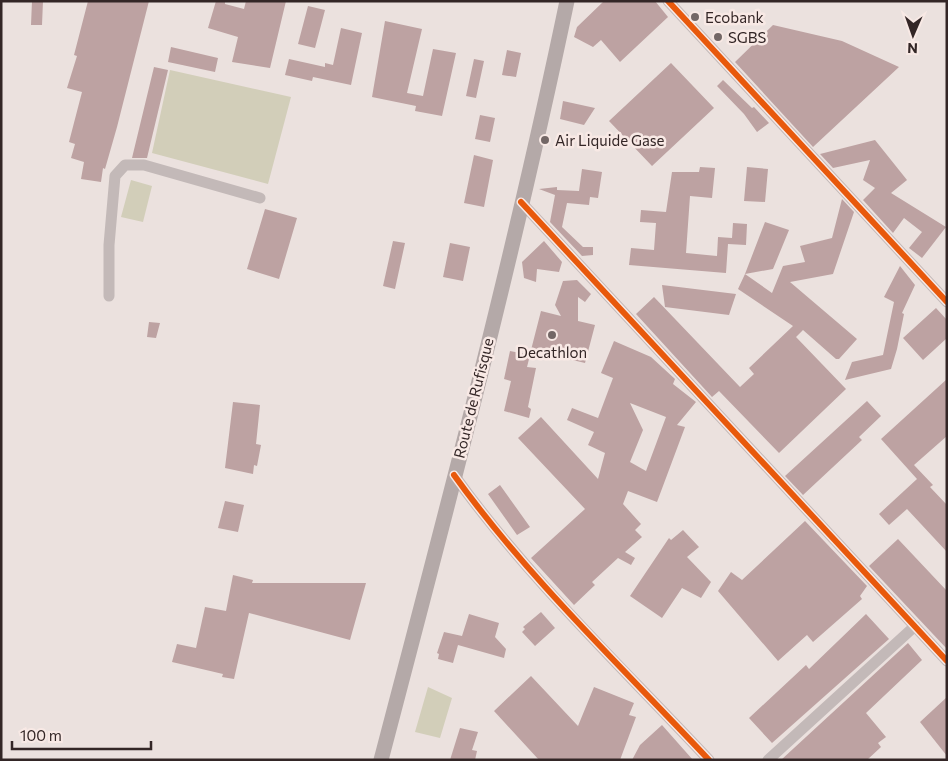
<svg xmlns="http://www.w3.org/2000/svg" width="948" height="761" viewBox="0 0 948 761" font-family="Commissioner,sans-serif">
	<rect width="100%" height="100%" fill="#ebe1de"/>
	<path fill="#d2ceb9" d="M170,70l121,27 -23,87 -116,-31z
		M131,180l21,6 -9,36 -22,-5z
		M428,687l24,11 -12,40 -25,-6z"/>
	<path fill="#bda2a2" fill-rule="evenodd" d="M32,1h11l-1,24h-11z
		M88,1h61l-32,126 -12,42 -2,-1 -2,14 -20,-3 3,-17 -13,-4 4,-14 -6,-2 13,-50 -15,-4 10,-32 -3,-1z
		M216,1h9v3l19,5 2,-8h40l-16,67 -38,-6 6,-25 -30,-9z
		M604,1h51l13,16 -48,45 -19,-22 -8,7 -19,-10 3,-10z
		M308,6l17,4 -10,38 -17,-4z
		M385,21l37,8 -15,64 16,3 10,-47 23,4 -14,63 -27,-5 1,-5 -44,-9z
		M773,25l69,16 57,26 -86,80 -78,-85z
		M341,28l21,5 -11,52 -38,-8 -1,4 -27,-6 4,-16 36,8v-4l8,2z
		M171,47l47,11 -3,14 -47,-10z
		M507,50l14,3 -5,24 -14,-2z
		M474,59l10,2 -8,37 -10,-2z
		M671,63l43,45 -62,58 -43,-45z
		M154,67l14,3 -21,88h-15z
		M723,80l29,28 2,-1 15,16 -12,9 -13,-18 -27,-28z
		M563,101l32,7 -11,17 -24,-6z
		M480,115l15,3 -5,24 -15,-3z
		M875,140l32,40 -16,13 55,34 -24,31 -13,-10 13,-16 -18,-14 -11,15 -30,-33 12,-12 -12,-8 7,-20 -37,8 -13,-14z
		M474,155l19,5 -9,47 -20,-4z
		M700,167l15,1 -3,30 -22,-2 -4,57 31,3 1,-19 14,1 1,-15 14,1 -1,21 -18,-1 -2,29 -97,-8 2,-17 23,2 2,-27 -16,-1 1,-12 25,2 6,-40h27z
		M747,167l21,2 -3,33 -21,-1z
		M582,169l20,3 -4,26 -8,-1 -1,8 -22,-2 -5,24 21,20h10v8l-11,1 -32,-34 5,-27 -16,-6 18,-2v3l22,1z
		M842,199l12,13 -21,62 -43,8 67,57 -18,20h-3l-33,-29 -7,7 50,52 -67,64 -60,-62 -7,6 -76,-83 18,-17 86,90 14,-13 -5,-6 44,-42 -55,-37 7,-15 27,19 11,-27 22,-4 -5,-16 32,-8z
		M265,209l32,9 -18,61 -32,-10z
		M765,222l24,8 -16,39 -28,5z
		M393,241l12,2 -10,46 -12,-3z
		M544,241l18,21 -3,10 -22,-3 -1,13 -12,-4 -2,-16z
		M450,243l20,4 -7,34 -20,-4z
		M900,266l15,19 -13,28 2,1 -7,35 -6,20 -46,11 7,-18 31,-7 11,-53 -10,-5z
		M577,280l14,14 -6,8 -7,-5v24l17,4 -10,38 -54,-13 10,-39 20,5 -6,-11 8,-24z
		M662,285l74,9 -7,21 -64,-8z
		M936,308l11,12v18l-24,22 -20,-22z
		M149,322l11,1 -4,15 -9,-1z
		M614,341l37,16 24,22 -2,5 23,18 -19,23 8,2 -28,75 -29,-11 -5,13 18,20 -6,6 7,7 -17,15 10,6 -4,7 -13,-7 -26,24 3,3 -21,20 -43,-47 54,-49 -67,-71 23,-21 57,62 7,-26 -17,-8 6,-13 -27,-12 5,-12 26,10 15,-40 -12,-5zM630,403l36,14 -20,54 -16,-9 13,-32z
		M510,351l20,4 -3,12 9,1 -8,39 3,2 -2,9 -25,-7 7,-30 -7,-2z
		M947,379v57l-33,29 19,20 -3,2 17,18v47l-40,-43 -18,16 -10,-11 38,-35 -36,-40z
		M867,401l14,15 -22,21 3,3 -59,55 -18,-19z
		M233,402l27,3 -4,39 5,1 -4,21 -3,-1 -1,9 -28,-6z
		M500,485l30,42 -13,8 -29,-41z
		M225,501l19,4 -6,27 -20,-4z
		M805,521l62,65 -7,10 2,3 -49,43 -6,-7 -29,26 -60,-70 13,-19 11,8z
		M683,530l16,17 -12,10 24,25 -10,16 -19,-10 -20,30 -32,-22 39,-58 2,2z
		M898,539l49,52v58l-78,-83z
		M233,575l20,5 -1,3h114l-16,57 -101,-27 -15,66 -12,-2 1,-3 -51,-12 5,-18 19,4 9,-41 21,4z
		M541,612l14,16 -20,18 -13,-14 3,-3 -2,-2z
		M469,614l30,9 -4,14 11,12 -2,9 -46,-13 -5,18 -15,-4 1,-5 -2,-1 7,-21 18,4z
		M866,614l23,25 -117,104 -23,-25 57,-53 3,4z
		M908,643l14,17 -56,53 20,24 -8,6 3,4 -14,13h-86z
		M531,676l47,50 16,-39 40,16 -5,12 7,2 -16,43h-81l-45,-49z
		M947,697v59l-27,-34z
		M662,725l31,35h-61l8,-15z
		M460,728l18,4 -6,18 5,1 -2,9h-25z"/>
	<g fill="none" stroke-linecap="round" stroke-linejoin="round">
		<path stroke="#c3b9b8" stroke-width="11" d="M668,1l279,301
			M521,202l426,459
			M109,296v-51l6,-69 10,-11h19l116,33
			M454,475c73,102 169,193 255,285
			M768,760l147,-134"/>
		<path stroke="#b4a9a8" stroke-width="15" d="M381,760c66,-251 133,-505 186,-759"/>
		<defs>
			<path id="cycleway" d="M668,1l279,301
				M521,202l426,459
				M454,475c73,102 169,193 255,285"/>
		</defs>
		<use href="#cycleway" stroke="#f8e9e5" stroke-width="9"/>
		<use href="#cycleway" stroke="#e8590c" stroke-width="6"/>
	</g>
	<g fill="#736766" stroke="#f8e9e5" stroke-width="2">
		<circle cx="695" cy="17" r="5"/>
		<circle cx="718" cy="37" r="5"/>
		<circle cx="545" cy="140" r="5"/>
		<circle cx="552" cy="335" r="5"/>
	</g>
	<g text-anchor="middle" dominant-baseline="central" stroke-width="5" stroke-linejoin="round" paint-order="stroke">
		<g font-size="15" fill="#332626" stroke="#f8e9e5" text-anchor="start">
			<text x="705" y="17">Ecobank</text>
			<text x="728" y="37">SGBS</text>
			<text x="555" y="140">Air Liquide Gase</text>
			<text x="552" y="352" text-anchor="middle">Decathlon</text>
		</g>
		<g font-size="15" fill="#332626" stroke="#f8e9e5">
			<text transform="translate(473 398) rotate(-76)">Route de Rufisque</text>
		</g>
	</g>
	<rect width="948" height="761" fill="none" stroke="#332626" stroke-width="5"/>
	<g transform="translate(913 35) rotate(182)" stroke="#f8e9e5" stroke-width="4" paint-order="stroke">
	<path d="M0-4L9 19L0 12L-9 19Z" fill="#332626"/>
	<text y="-8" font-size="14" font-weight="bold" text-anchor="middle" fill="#332626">N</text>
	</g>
	<path d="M12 741v8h139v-8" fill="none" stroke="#332626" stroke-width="2.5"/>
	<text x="20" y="741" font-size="15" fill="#332626" stroke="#f8e9e5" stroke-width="4" paint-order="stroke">100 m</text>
</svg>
